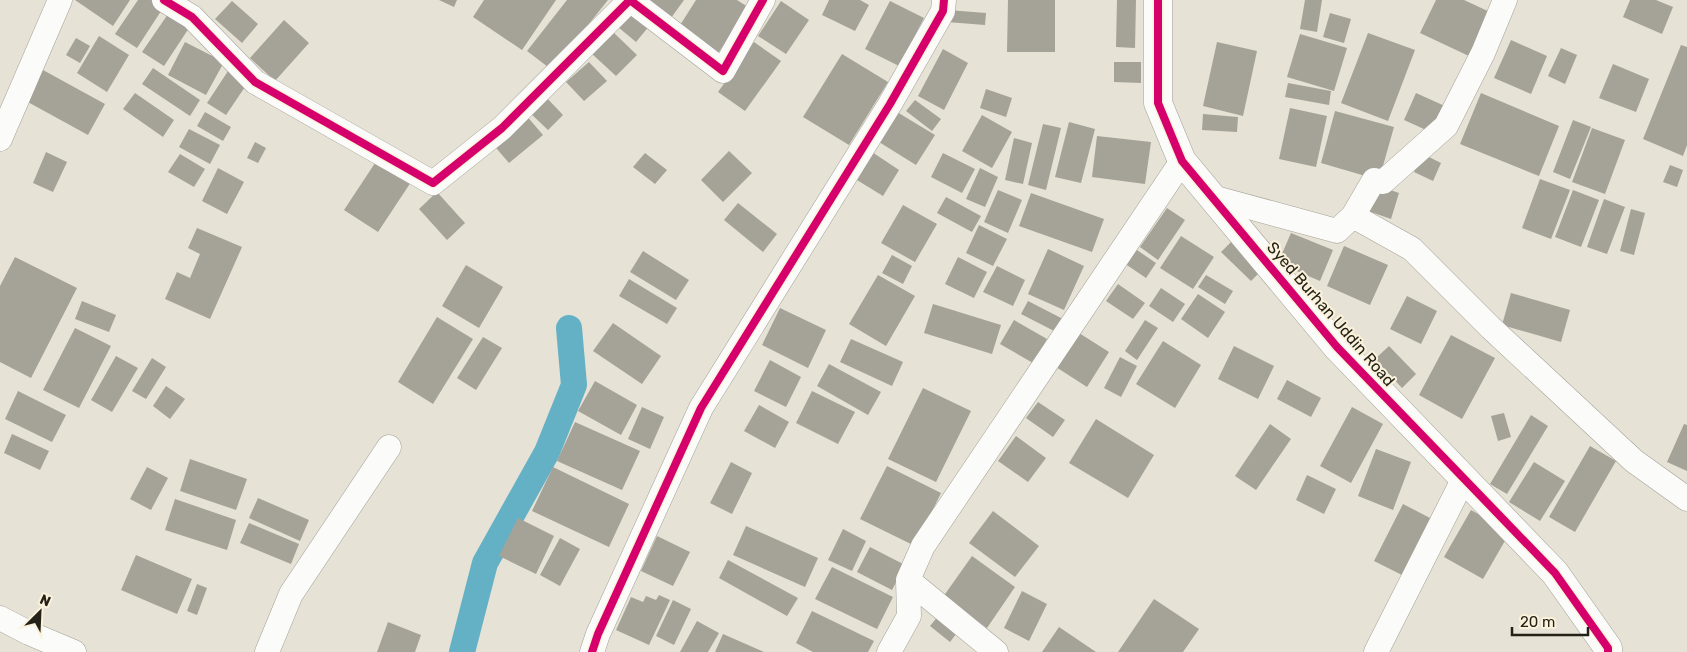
<svg xmlns="http://www.w3.org/2000/svg" width="1687" height="652" viewBox="0 0 1687 652" font-family="Rubik,sans-serif">
	<rect width="100%" height="100%" fill="#e6e2d5"/>
	<g fill="none" stroke-linecap="round" stroke-linejoin="round">
		<path stroke="#64b1c6" stroke-width="26" d="M462,652l23,-89 62,-111 27,-67 -5,-57"/>
	</g>
	<path fill="#a5a298" d="M75,0h55l-17,26z
		M138,0h13l12,8 -26,40 -22,-14z
		M439,0h18l-3,7z
		M484,0h72l-34,50 -49,-33z
		M567,0h41l-56,70 -25,-19z
		M646,0h38l-13,18z
		M696,0h41l11,7 -31,48 -40,-25z
		M829,0h31l9,5 -14,26 -33,-16z
		M1008,0h47v52h-48z
		M1117,0h19l-1,48 -19,-1z
		M1305,0h17l-5,32 -17,-3z
		M1436,0h28l28,13 -21,44 -51,-24z
		M1630,0h26l17,7 -11,27 -39,-17z
		M232,1l26,23 -16,19 -27,-24z
		M781,1l28,19 -23,34 -28,-18z
		M890,1l34,17 -25,48 -34,-17z
		M633,10l17,15 -14,17 -18,-15z
		M948,10l38,3 -1,12 -38,-3z
		M1330,13l21,6 -7,24 -21,-6z
		M168,14l21,14 -25,38 -22,-14z
		M284,20l25,23 -34,38 -25,-23z
		M612,31l25,24 -21,21 -25,-23z
		M1368,33l47,17 -27,71 -47,-18z
		M1300,34l47,14 -13,43 -47,-14z
		M99,36l30,19 -22,37 -30,-19z
		M76,38l14,8 -10,17 -14,-8z
		M1511,40l36,16 -16,38 -37,-16z
		M185,42l39,20 -18,33 -38,-20z
		M754,42l27,19 -36,50 -27,-19z
		M1217,42l40,9 -14,65 -40,-10z
		M1681,45l6,2v98l-4,11 -40,-17z
		M1561,48l16,7 -12,29 -17,-8z
		M943,49l25,14 -24,47 -26,-14z
		M842,54l46,28 -39,63 -46,-28z
		M589,62l18,19 -23,20 -18,-19z
		M1114,62h27v21l-27,-1z
		M1613,64l36,15 -13,33 -37,-14z
		M153,68l47,32 -10,16 -48,-32z
		M230,68l19,13 -23,34 -19,-12z
		M43,70l62,34 -17,31 -62,-34z
		M1288,83l43,8 -2,14 -44,-8z
		M986,89l26,9 -6,19 -26,-9z
		M135,93l39,27 -11,17 -40,-28z
		M1416,93l31,14 -12,27 -31,-14z
		M1481,93l78,33 -20,50 -79,-32z
		M544,95l19,20 -15,15 -20,-19z
		M915,100l26,19 -9,12 -26,-20z
		M1290,108l37,8 -11,51 -37,-8z
		M1335,111l59,16 -15,53 -58,-17z
		M205,112l26,15 -8,14 -26,-15z
		M897,112l38,23 -19,30 -37,-23z
		M525,114l18,21 -34,28 -18,-21z
		M1203,114l35,3 -1,15 -35,-2z
		M982,115l30,17 -20,36 -30,-17z
		M1573,120l18,7 -21,52 -17,-7z
		M1069,122l26,7 -14,54 -26,-6z
		M1043,124l18,4 -15,62 -18,-5z
		M1592,128l33,12 -20,54 -33,-12z
		M189,129l31,16 -10,19 -31,-17z
		M1097,136l54,6 -6,42 -53,-7z
		M1014,138l18,5 -9,41 -18,-4z
		M255,142l11,6 -8,15 -11,-5z
		M869,150l30,20 -16,26 -31,-19z
		M729,151l23,22 -29,29 -22,-22z
		M46,152l21,10 -14,30 -20,-9z
		M645,153l22,17 -12,14 -22,-17z
		M943,153l32,16 -13,24 -31,-16z
		M180,154l25,15 -11,18 -26,-15z
		M1423,154l18,9 -8,18 -19,-9z
		M379,157l34,22 -35,53 -34,-22z
		M1670,165l13,5 -6,17 -14,-5z
		M218,168l26,14 -17,32 -25,-13z
		M980,168l18,9 -13,30 -19,-8z
		M1540,179l30,11 -19,49 -29,-11z
		M1376,185l23,8 -8,26 -23,-8z
		M998,190l24,10 -14,33 -24,-11z
		M1573,190l26,10 -18,47 -26,-10z
		M437,192l28,31 -18,17 -28,-31z
		M1031,193l73,26 -12,33 -73,-26z
		M946,197l35,19 -9,16 -35,-19z
		M1604,199l21,8 -18,47 -20,-7z
		M738,203l39,31 -14,18 -39,-32z
		M903,205l34,19 -22,38 -34,-19z
		M1167,208l18,12 -27,40 -18,-13z
		M1631,209l14,4 -11,42 -14,-4z
		M979,225l28,14 -14,27 -27,-13z
		M197,228l45,19 -32,72 -45,-20 12,-27 13,6 10,-24 -12,-6z
		M1291,233l42,17 -13,31 -42,-18z
		M1181,236l33,21 -21,32 -33,-21z
		M1234,239l30,29 -13,13 -30,-29z
		M1131,246l25,17 -10,15 -25,-17z
		M1344,246l44,19 -18,40 -43,-19z
		M1048,249l36,17 -20,44 -36,-16z
		M643,251l46,29 -13,20 -46,-28z
		M892,255l20,11 -9,18 -21,-11z
		M15,257l62,31 -46,90 -31,-16v-76z
		M958,257l29,15 -13,26 -29,-14z
		M466,265l37,22 -24,41 -37,-22z
		M997,266l28,14 -12,26 -30,-14z
		M878,275l37,21 -29,50 -37,-22z
		M1206,275l27,16 -8,13 -27,-17z
		M629,279l48,29 -10,16 -48,-28z
		M1118,284l27,19 -12,16 -27,-18z
		M1161,288l24,16 -12,18 -24,-16z
		M1511,293l59,17 -9,32 -59,-17z
		M1198,294l27,18 -17,26 -27,-19z
		M1407,296l30,15 -16,33 -31,-15z
		M82,301l34,14 -7,17 -34,-13z
		M1028,301l35,18 -7,13 -35,-18z
		M933,304l68,21 -9,29 -68,-21z
		M780,308l46,22 -18,38 -46,-23z
		M437,317l36,22 -40,65 -35,-22z
		M1014,320l33,19 -14,24 -33,-19z
		M1145,320l13,8 -21,32 -12,-9z
		M613,323l48,33 -19,28 -49,-33z
		M75,328l36,18 -32,62 -36,-18z
		M1079,333l30,19 -22,35 -31,-20z
		M1451,335l44,23 -33,61 -43,-24z
		M483,337l19,11 -26,42 -19,-12z
		M851,339l52,23 -11,24 -52,-24z
		M1163,341l38,24 -26,43 -39,-24z
		M1234,346l40,20 -16,33 -40,-20z
		M1389,346l27,28 -14,14 -27,-29z
		M116,356l22,12 -26,44 -21,-12z
		M1120,357l17,9 -16,31 -17,-9z
		M152,358l14,9 -20,32 -14,-8z
		M770,360l31,17 -15,30 -32,-16z
		M829,364l52,28 -13,23 -51,-29z
		M1287,380l34,18 -10,19 -34,-18z
		M595,381l42,24 -16,30 -43,-24z
		M166,386l19,13 -15,20 -17,-13z
		M923,388l48,23 -35,71 -48,-23z
		M18,391l48,24 -14,27 -47,-23z
		M812,391l43,21 -17,32 -42,-21z
		M1038,402l27,18 -12,17 -27,-19z
		M759,405l30,17 -14,26 -31,-17z
		M642,407l22,10 -14,32 -22,-10z
		M1352,407l31,17 -32,59 -31,-17z
		M1504,413l7,24 -13,4 -7,-25z
		M1531,415l17,11 -41,68 -17,-10z
		M1096,419l58,36 -26,43 -59,-35z
		M575,422l65,29 -18,39 -65,-29z
		M1270,424l21,15 -35,51 -21,-14z
		M1684,424l3,1v46l-20,-9z
		M12,434l37,17 -9,19 -36,-17z
		M1016,436l30,22 -18,24 -30,-21z
		M1590,446l26,15 -41,71 -26,-15z
		M1376,449l35,13 -18,48 -35,-14z
		M190,459l57,20 -11,31 -56,-19z
		M731,462l21,11 -20,41 -22,-11z
		M1534,462l31,19 -25,40 -31,-19z
		M887,466l54,27 -26,53 -55,-27z
		M147,467l21,11 -17,32 -21,-11z
		M553,467l76,37 -20,43 -77,-36z
		M1307,475l29,14 -12,25 -28,-14z
		M258,498l51,22 -9,21 -51,-23z
		M175,499l61,21 -9,30 -62,-20z
		M1403,504l29,15 -28,57 -30,-15z
		M1471,510l39,22 -27,47 -39,-22z
		M993,511l46,35 -24,31 -46,-34z
		M518,518l36,18 -18,38 -37,-18z
		M249,523l50,21 -8,20 -51,-21z
		M746,526l72,32 -13,29 -72,-32z
		M843,529l23,12 -14,30 -24,-11z
		M657,536l33,16 -17,34 -32,-15z
		M560,538l20,11 -20,37 -20,-11z
		M870,547l35,18 -13,25 -35,-18z
		M136,555l56,24 -15,35 -56,-24z
		M972,556l43,31 -28,41 -44,-31z
		M728,560l70,38 -11,18 -68,-38z
		M832,567l61,30 -16,32 -62,-30z
		M197,584l10,4 -10,27 -10,-4z
		M1022,591l25,13 -18,37 -25,-13z
		M659,595l11,5 -21,45 -33,-15 15,-33 12,5 3,-6 10,4z
		M1154,599l45,30 -16,23h-65z
		M673,600l18,9 -17,36 -18,-9z
		M812,611l62,30 -6,11h-55l-17,-9z
		M939,615l20,15 -9,12 -20,-16z
		M697,621l22,12 -11,19h-28z
		M388,622l33,13 -6,17h-38z
		M1059,627l37,25h-54z
		M723,634l41,18h-49z"/>
	<g fill="none" stroke-linecap="round" stroke-linejoin="round">
		<defs>
			<path id="minor" d="M164,0l28,17 63,65 178,101 69,-55 128,-128 93,71 40,-71
				M0,139l60,-139
				M1212,197l125,34 16,-15 59,33 79,79 143,133 53,38
				M1353,216l21,-36 9,2 63,-56 37,-73 22,-53
				M908,580l88,72
				M0,618l29,15 45,19
				M267,652l24,-58 98,-147
				M592,652l6,-18 103,-226 189,-304 53,-93 1,-11
				M889,652l20,-36 -1,-36 15,-34 259,-385
				M1376,652l88,-174"/>
			<path id="tertiary" d="M1158,0v103l24,58 155,186 218,226 53,75v4"/>
		</defs>
		<use href="#minor" stroke="#a4a197" stroke-width="25"/>
		<use href="#tertiary" stroke="#a4a197" stroke-width="29"/>
		<use href="#minor" stroke="#fbfbf9" stroke-width="24"/>
		<use href="#tertiary" stroke="#fbfbf9" stroke-width="28"/>
		<defs>
			<path id="cycleway" d="M164,0l28,17 63,65 178,101 69,-55 128,-128 93,71 40,-71
				M1158,0v103l24,58 155,186 218,226 53,75v4
				M592,652l6,-18 103,-226 189,-304 53,-93 1,-11"/>
		</defs>
		<use href="#cycleway" stroke="#faf2db" stroke-width="11"/>
		<use href="#cycleway" stroke="#d6006c" stroke-width="8"/>
	</g>
	<g text-anchor="middle" dominant-baseline="central" stroke-width="4" stroke-linejoin="round" paint-order="stroke">
		<g font-size="16" fill="#242119" stroke="#faf2db">
			<text transform="translate(1331 314) rotate(49)">Syed Burhan Uddin Road</text>
		</g>
	</g>
	<g transform="translate(40 612) rotate(24)" stroke="#faf2db" stroke-width="4" paint-order="stroke">
	<path d="M0-4L9 19L0 12L-9 19Z" fill="#242119"/>
	<text y="-8" font-size="14" font-weight="bold" text-anchor="middle" fill="#242119">N</text>
	</g>
	<path d="M1512 627v8h76v-8" fill="none" stroke="#242119" stroke-width="2.5"/>
	<text x="1520" y="627" font-size="15" fill="#242119" stroke="#faf2db" stroke-width="4" paint-order="stroke">20 m</text>
</svg>
